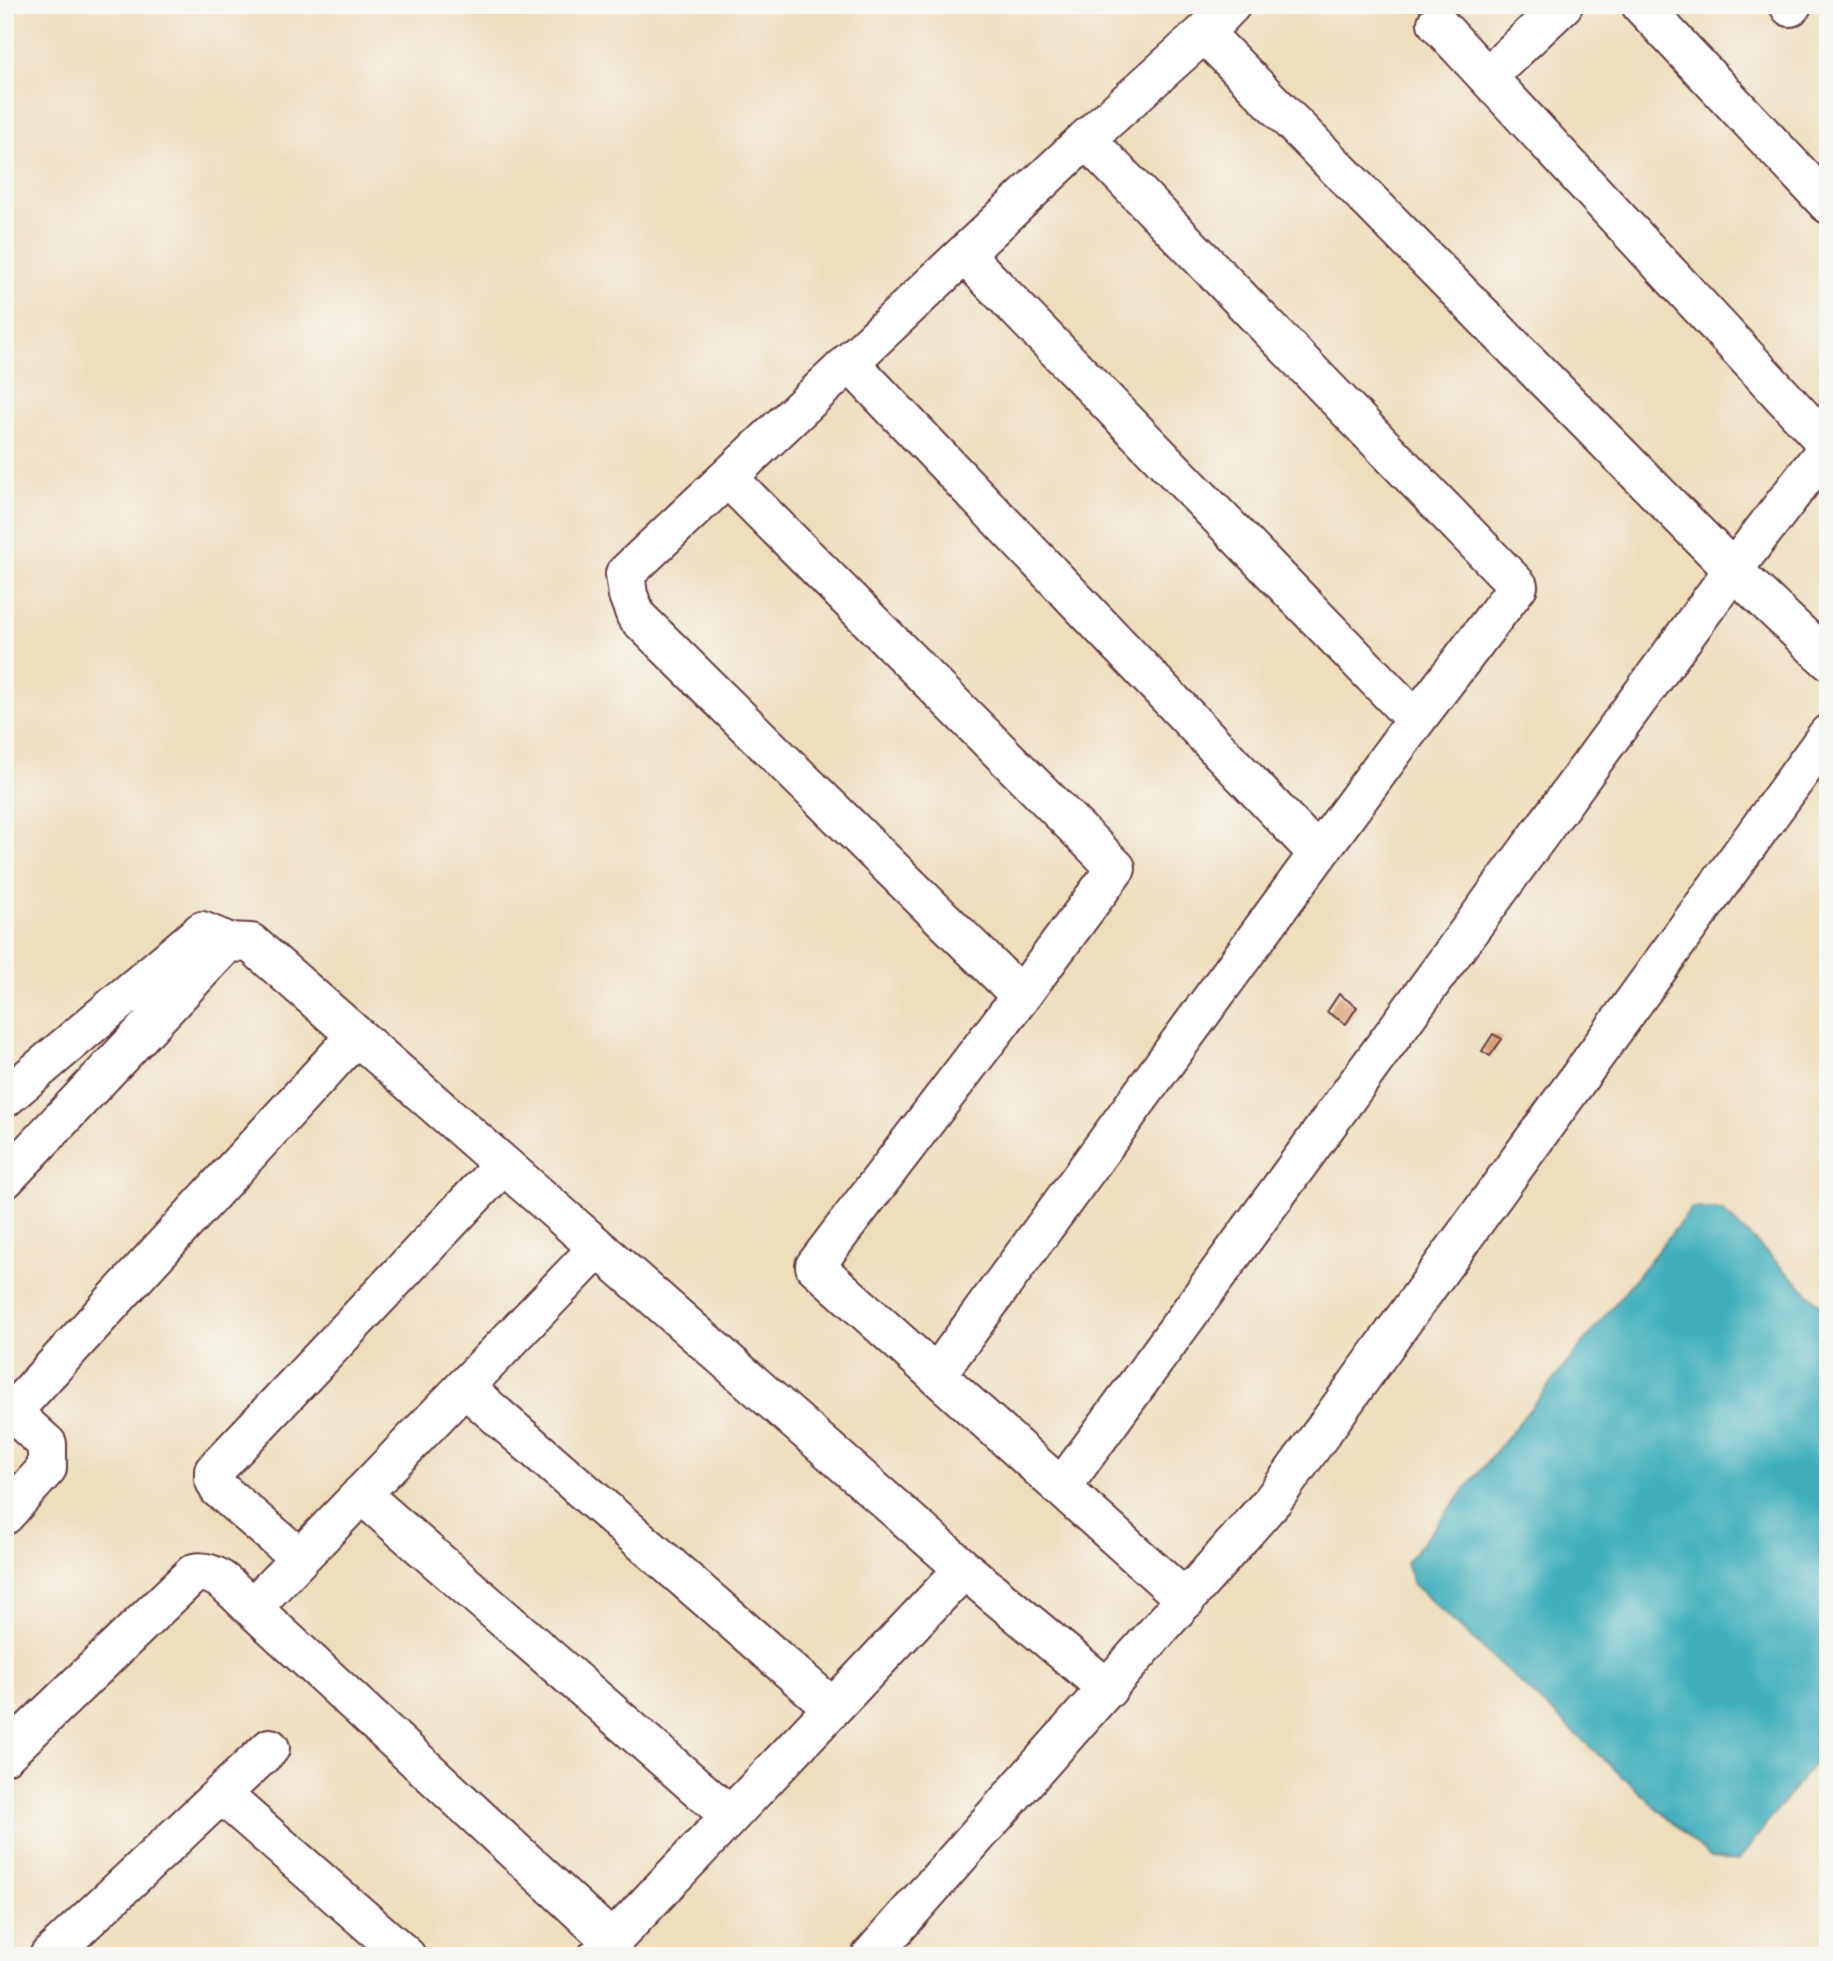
<svg xmlns="http://www.w3.org/2000/svg" width="1833" height="1961" viewBox="0 0 1833 1961" font-family="Mali,sans-serif">
	<rect width="100%" height="100%" fill="#f6f6f2"/>
	<filter id="ink" filterUnits="userSpaceOnUse"><feTurbulence type="fractalNoise" baseFrequency=".0143" numOctaves="2"/><feDisplacementMap in="SourceGraphic" scale="14" xChannelSelector="R" yChannelSelector="G"/><feConvolveMatrix kernelMatrix="1 2 1 2 8 2 1 2 1" color-interpolation-filters="sRGB"/></filter>
	<filter id="wash" filterUnits="userSpaceOnUse"><feTurbulence type="fractalNoise" baseFrequency=".00686" numOctaves="4" result="noise"/><feDisplacementMap in="SourceGraphic" scale="28" xChannelSelector="R" yChannelSelector="G"/><feGaussianBlur stdDeviation="1.57" result="paint"/><feColorMatrix in="noise" values="0 0 0 0 0 0 0 0 0 0 0 0 0 0 0 0 0 1.4 0 .05"/><feComposite in="paint" operator="in"/></filter>
	<g filter="url(#wash)">
		<rect width="100%" height="100%" fill="#eedebc"/>
		<path fill="#40afbc" stroke="#456774" stroke-width="2" d="M1692,1208l30,2 106,102v433l-90,116 -27,-3 -297,-273 -8,-22z"/>
		<g id="blocks">
			<path fill="#d69768" d="M1339,994l18,13 -11,17 -19,-12z
				M1493,1034l9,5 -12,17 -8,-5z"/>
		</g>
	</g>
	<g filter="url(#ink)">
		<use href="#blocks" fill-opacity="0" stroke="#633c41" stroke-width="2"/>
		<g fill="none" stroke-linecap="round" stroke-linejoin="round">
			<defs>
				<path id="minor" d="M1641,5l187,199
					M1790,7l2,-2
					M1437,23l391,422
					M1204,33l27,-28
					M1487,77l76,-72
					M964,254l452,466
					M849,362l469,492
					M728,478l388,390 -95,128
					M5,1098l197,-167 26,11
					M5,1179l223,-237 23,1 713,626 144,120
					M936,1375l480,-655 102,-134 -432,-447
					M464,1387l368,320
					M5,1406l42,38v24l-42,47
					M12,1412l344,-376
					M1062,1487l671,-917 95,-123
					M361,1494l369,322
					M300,1558l-81,-69 -5,-10v-8l289,-306
					M1186,1600l-371,-334 206,-270 -385,-380 -8,-21 -3,-21 461,-435 118,-106 529,537 95,90
					M252,1608l346,-360
					M5,1755l189,-182c23,-5 42,21 58,35l360,333
					M221,1794l185,162
					M49,1956l221,-208
					M598,1956l366,-387
					M871,1956l402,-456 555,-766"/>
			</defs>
			<use href="#minor" stroke="#633c41" stroke-width="42"/>
			<use href="#minor" stroke="#fff" stroke-width="38"/>
		</g>
	</g>
	<rect width="1833" height="1961" fill="none" stroke="#f6f6f2" stroke-width="28"/>
</svg>
